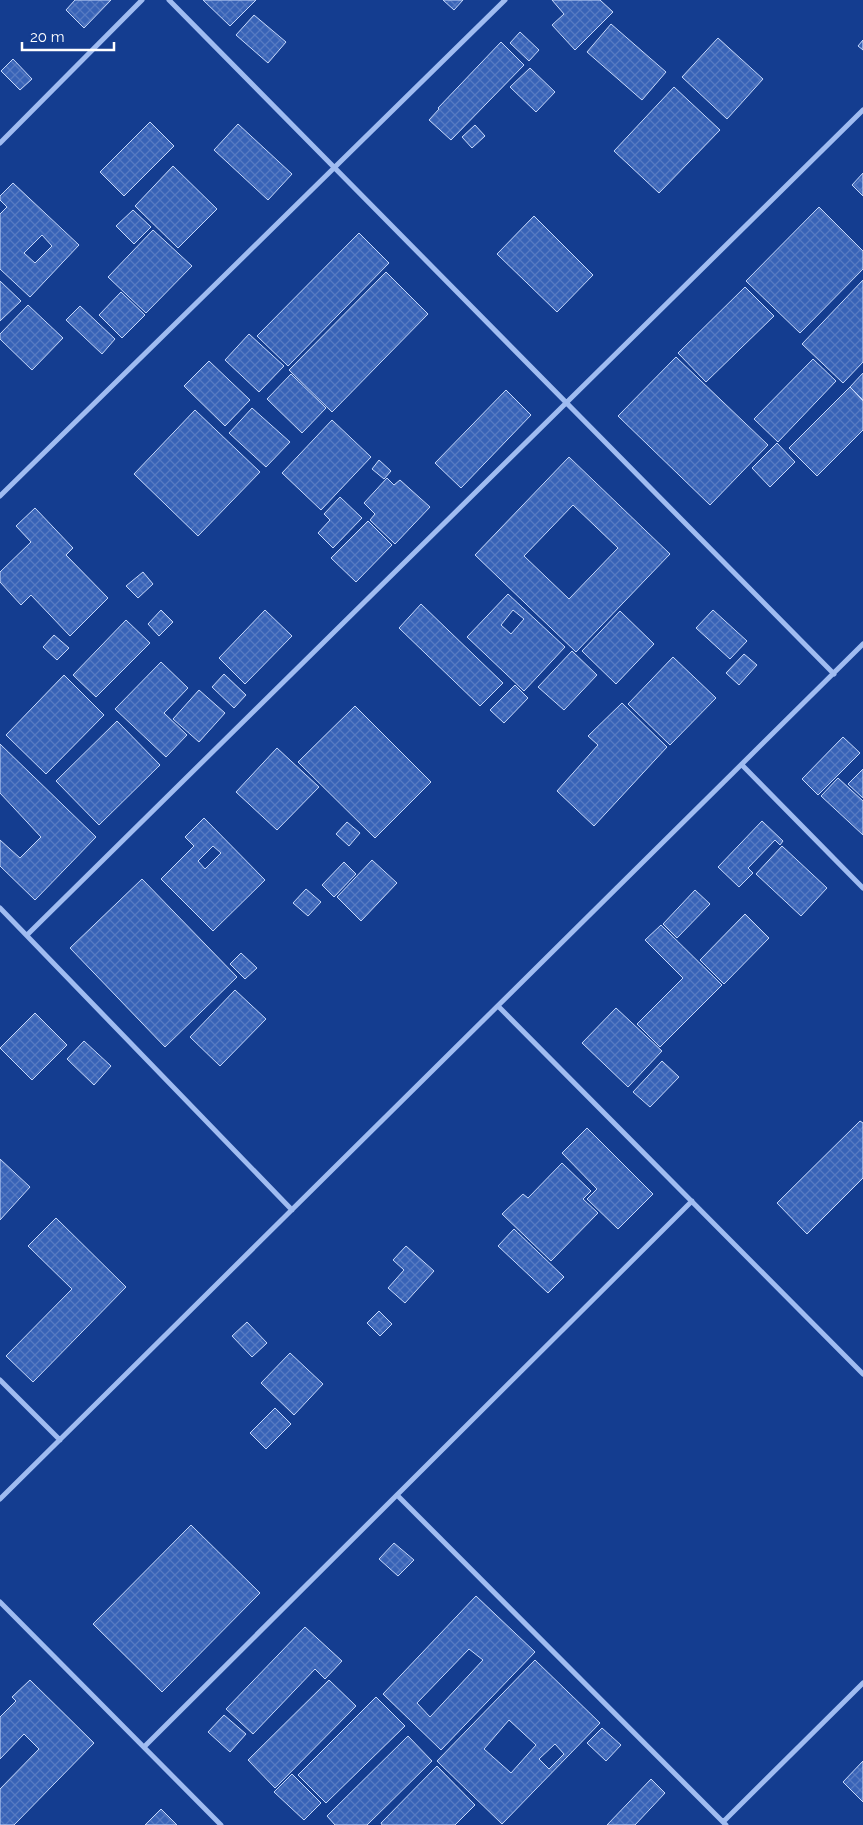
<svg xmlns="http://www.w3.org/2000/svg" width="863" height="1825" viewBox="0 0 863 1825" font-family="Raleway,sans-serif">
	<defs>
		<pattern id="building-cross-hatch" width="8" height="8" patternUnits="userSpaceOnUse" patternTransform="scale(1.25)"><rect width="8" height="8" fill="#3863b7"/><path d="M0 0l8 8M0 8l8-8" fill="none" stroke="#567ac2"/></pattern>
	</defs>
	<rect width="100%" height="100%" fill="#143d90"/>
	<path fill="url(#building-cross-hatch)" stroke="#c7d9fc" fill-rule="evenodd" d="M75,0h36l-27,28 -18,-18z
		M203,0h53l-26,26z
		M443,0h20l-9,10z
		M552,0h48l13,12 -38,38 -23,-25 12,-11z
		M254,15l32,27 -18,21 -32,-28z
		M611,24l55,48 -24,28 -55,-48z
		M520,32l19,18 -10,11 -19,-18z
		M718,38l45,41 -36,40 -45,-42z
		M863,40v10l-5,-4z
		M501,42l23,23 -73,75 -22,-20 10,-11 -1,-1z
		M13,59l19,20 -12,11 -19,-19z
		M530,68l25,24 -19,20 -26,-25z
		M674,87l46,43 -61,63 -45,-42z
		M150,122l24,24 -50,50 -24,-24z
		M238,124l54,50 -24,26 -54,-50z
		M475,125l10,11 -13,12 -10,-11z
		M173,166l44,43 -39,39 -43,-42z
		M863,173v23l-11,-11z
		M13,183l66,62 -49,52 -30,-28v-55l7,-7 -7,-7v-4zM42,235l10,11 -17,17 -11,-10z
		M819,207l44,44v18l-63,64 -54,-52z
		M133,210l18,17 -17,17 -18,-18z
		M534,216l59,59 -36,37 -60,-58z
		M153,230l39,36 -46,47 -38,-36z
		M359,233l30,30 -101,103 -31,-30z
		M386,272l42,42 -96,98 -43,-42z
		M863,280v82l-20,21 -41,-39z
		M0,281l21,20 -21,20z
		M745,287l29,29 -68,66 -28,-29z
		M121,292l24,23 -23,23 -23,-23z
		M28,305l35,33 -31,32 -32,-31v-5z
		M80,306l35,33 -13,15 -36,-34z
		M249,334l35,32 -25,26 -34,-32z
		M676,357l92,88 -58,60 -92,-89z
		M813,359l23,22 -58,61 -24,-23z
		M209,361l41,39 -25,26 -41,-40z
		M863,373v27l-13,-13z
		M291,374l35,34 -24,25 -35,-34z
		M850,387l13,14v29l-46,46 -28,-28z
		M506,390l25,25 -70,73 -26,-25z
		M252,408l38,34 -24,25 -37,-34z
		M195,410l65,62 -62,64 -64,-62z
		M332,420l39,37 -50,53 -39,-37z
		M777,443l18,19 -25,25 -18,-19z
		M569,457l101,97 -94,98 -101,-97zM573,505l45,43 -49,51 -45,-43z
		M379,460l12,11 -7,8 -12,-10z
		M387,478l7,7 6,-5 30,27 -35,37 -25,-24 5,-6 -11,-11z
		M340,497l22,21 -29,30 -15,-15 12,-13 -6,-6z
		M35,508l38,40 -7,7 42,43 -38,38 -39,-41 -10,10 -21,-23v-10l31,-30 -15,-16z
		M368,521l24,24 -36,37 -25,-24z
		M143,572l10,12 -15,14 -12,-12z
		M508,594l57,53 -41,44 -57,-54zM513,610l11,9 -13,15 -10,-9z
		M421,604l82,79 -23,23 -81,-78z
		M161,610l12,12 -14,14 -11,-12z
		M265,610l27,26 -47,48 -26,-26z
		M713,610l34,31 -17,18 -34,-31z
		M620,611l34,33 -38,40 -34,-33z
		M126,620l24,23 -54,54 -23,-22z
		M54,635l15,13 -12,12 -14,-13z
		M572,651l25,24 -33,35 -26,-23z
		M744,654l13,11 -18,20 -13,-12z
		M673,657l43,41 -46,47 -42,-41z
		M161,662l27,26 -24,25 23,22 -21,22 -51,-48z
		M224,674l22,21 -12,13 -22,-21z
		M64,675l40,40 -58,59 -40,-39z
		M515,685l13,13 -24,25 -14,-13z
		M199,690l26,23 -26,29 -26,-23z
		M622,703l45,44 -73,79 -37,-35 41,-46 -10,-9z
		M355,706l76,76 -56,56 -77,-76z
		M117,721l43,44 -61,60 -43,-44z
		M843,737l17,16 -42,42 -16,-16z
		M0,744l96,93 -61,63 -35,-34v-26l20,18 21,-21 -41,-44z
		M277,748l42,39 -42,43 -41,-38z
		M863,769v29l-15,-14z
		M838,778l25,23v34l-42,-39z
		M204,818l61,62 -52,51 -52,-52 33,-33 -9,-9zM213,846l8,7 -16,16 -7,-8z
		M762,821l21,20 -3,4 -5,-5 -27,28 5,5 -14,14 -21,-20z
		M347,822l13,11 -11,13 -13,-12z
		M782,846l45,42 -26,28 -45,-42z
		M372,860l25,23 -36,38 -24,-24z
		M344,862l12,12 -22,23 -12,-12z
		M142,879l95,98 -72,70 -95,-99z
		M306,889l15,13 -13,14 -15,-13z
		M695,890l15,14 -33,34 -14,-14z
		M745,914l24,24 -45,46 -24,-24z
		M661,925l61,60 -62,62 -23,-23 46,-46 -38,-38z
		M241,953l16,15 -12,11 -15,-15z
		M235,990l31,29 -46,47 -30,-29z
		M616,1008l46,43 -34,36 -46,-44z
		M35,1013l32,32 -35,35 -32,-32z
		M84,1041l27,25 -17,19 -27,-26z
		M662,1061l17,16 -29,30 -17,-15z
		M860,1121l3,2v55l-56,56 -30,-31z
		M587,1128l66,66 -35,35 -31,-30 10,-10 -35,-36z
		M0,1159l30,28 -30,33z
		M562,1163l29,28 -8,8 15,14 -47,48 -49,-47 21,-20 5,4z
		M56,1218l70,69 -93,95 -27,-26 66,-67 -44,-43z
		M514,1229l50,48 -16,16 -50,-47z
		M406,1246l28,25 -29,32 -17,-15 16,-18 -11,-10z
		M379,1311l13,13 -12,12 -13,-13z
		M247,1322l20,21 -15,14 -20,-21z
		M290,1353l33,31 -29,31 -33,-32z
		M275,1408l16,16 -25,25 -16,-16z
		M191,1525l69,68 -98,99 -69,-68z
		M394,1543l20,17 -16,16 -19,-17z
		M476,1596l59,56 -94,98 -58,-56zM469,1649l14,11 -53,57 -13,-14z
		M305,1627l37,34 -17,18 -10,-10 -62,65 -27,-25z
		M535,1660l65,63 -98,101 -65,-63zM509,1720l27,25 -25,28 -27,-24zM555,1744l9,10 -15,15 -10,-10z
		M30,1680l64,63 -80,82h-14v-36l39,-40 -15,-15 -24,25v-42l16,-16 -4,-4z
		M329,1680l27,26 -81,82 -27,-28z
		M376,1697l29,29 -79,77 -28,-28z
		M224,1715l22,19 -16,18 -22,-20z
		M602,1728l19,17 -15,16 -19,-18z
		M408,1736l24,25 -65,64h-32l-8,-9z
		M863,1761v41l-20,-20z
		M437,1766l38,39 -20,20h-73l-1,-2z
		M292,1774l29,29 -17,17 -30,-28z
		M651,1779l14,14 -30,32h-28z
		M161,1809l16,16h-32z"/>
	<g fill="none" stroke-linecap="round" stroke-linejoin="round">
		<path stroke="#a0bcf1" stroke-width="5" d="M169,0l665,674
			M0,143l142,-143
			M0,496l505,-496
			M742,765l121,123
			M0,908l292,302
			M27,935l836,-825
			M498,1006l365,368
			M0,1380l60,60
			M397,1495l329,330
			M0,1499l863,-855
			M0,1602l221,223
			M144,1747l548,-546
			M723,1822l140,-139"/>
	</g>
	<path d="M22 42v8h92v-8" fill="none" stroke="#ffffff" stroke-width="2.5"/>
	<text x="30" y="42" font-size="15" fill="#ffffff" stroke="#143d90" stroke-width="4" paint-order="stroke">20 m</text>
</svg>
